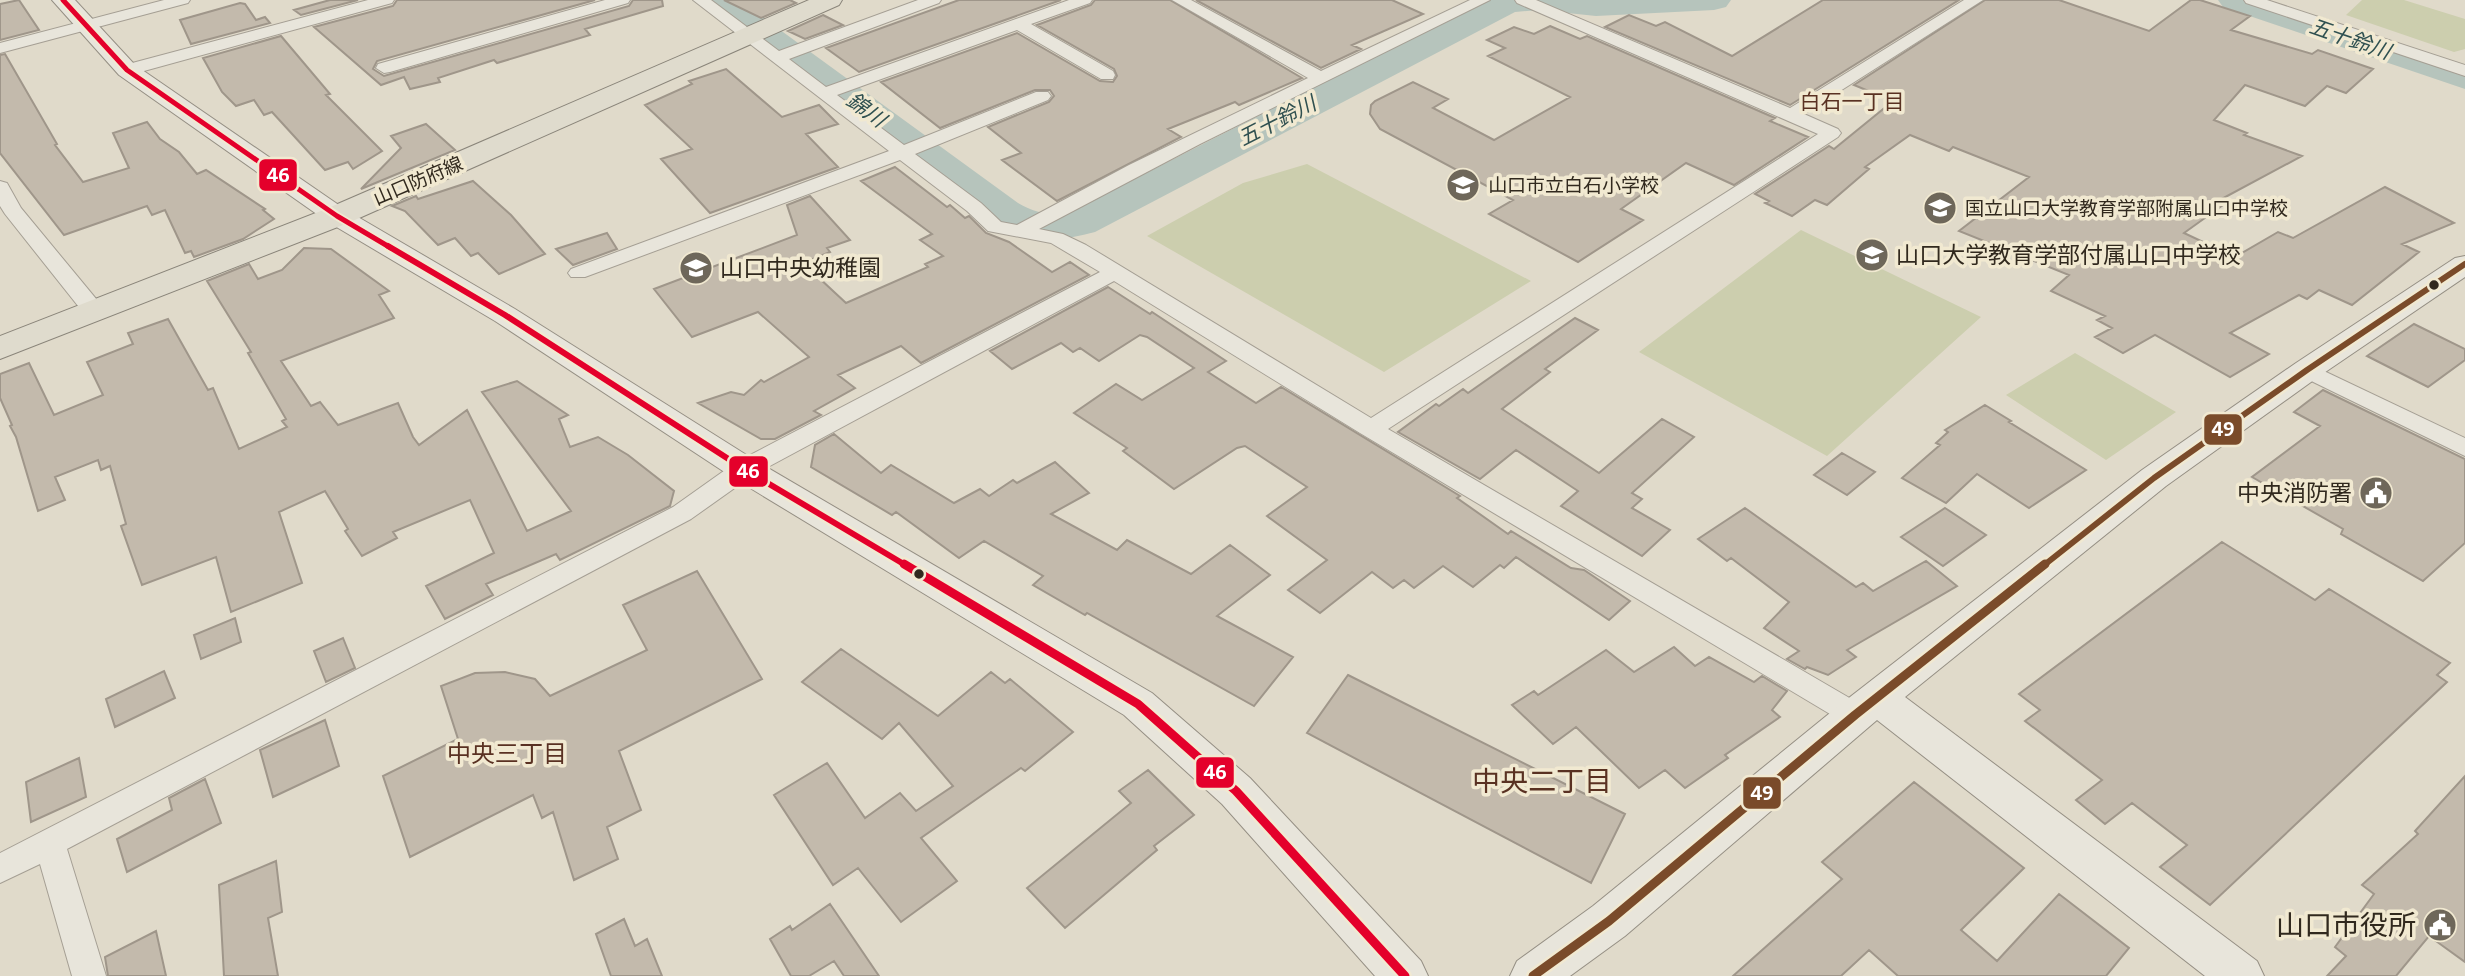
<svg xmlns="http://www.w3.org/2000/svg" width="2465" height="976" viewBox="0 0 2465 976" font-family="Bitter,'Noto Sans JP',serif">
	<rect width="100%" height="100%" fill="#e0daca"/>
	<path fill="#ccceae" d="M2362,0h42l61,19v30l-11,3 -108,-37z
		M1307,164l224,117 -147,91 -237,-136 96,-53z
		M1801,230l180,87 -154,139 -188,-104z
		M2075,353l101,59 -70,48 -100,-65z"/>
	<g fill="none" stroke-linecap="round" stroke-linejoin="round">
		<path fill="#b6c4bc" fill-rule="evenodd" d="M701,0h38l279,203c16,9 30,13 48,11l419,-214h246l-5,7 -12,3 -118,6 -57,-6 -24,2 -420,220c-38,11 -72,9 -107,-11l-282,-214z
			M2218,0h50l197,66v23l-242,-82z"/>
	</g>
	<path fill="#c3baac" stroke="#9f968a" stroke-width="2" d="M19,0l20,30 -39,10v-36z
		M330,0h28l-57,15 -7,-5z
		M397,0h198l-218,61 -4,8 11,7 245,-70 4,-6h29l1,6 -78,23 5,6 -93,28 -3,-3 -56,18 2,4 -30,7 -6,-12 -23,8 -67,-58 79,-21z
		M724,0h66l6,3 -35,15z
		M959,0h102l-202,72 -33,-24z
		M1095,0h75l132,78 -63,27 -4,-3 -67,27 13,8 -124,64 -55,-41 19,-7 -33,-26 61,-25 5,-6 -4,-6h-15l-95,38 -59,-46 136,-49 83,48 13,1 4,-6 -3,-7 -77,-44 54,-20z
		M1196,0h196l31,14 -71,31 9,4 -40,19z
		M1823,0h136l-169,105 -185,-78 24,-12 27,11 9,-4 67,34z
		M1985,0h74l90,31 42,-31h9l50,16 -19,14 81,24 6,-4 55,19 -27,24 -19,-7 -22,20 -60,-21 -31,35 33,13 -3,2 58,21 -86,46 7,3 -39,28 51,24 43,-25 15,6 92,-51 69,36 -52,21 17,8 -67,53 -33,-15 -12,9 -8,-4 -69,38 39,21 -39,23 -75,-42 -32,18 -28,-16 17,-9 -15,-8 8,-4 -54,-25 18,-16 -110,-44 70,-54 -76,-30 -4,4 -39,-16 -45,32 4,2 -42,36 -12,-5 -23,16 -27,-13 4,-2 -14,-7 74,-48 5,3 59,-48 -39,-16z
		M240,3l5,1 11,16 9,-3 5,6 -79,21 -11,-24z
		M823,15l20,10 -38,14 -17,-8z
		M1550,26l30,13 7,-3 188,82 -5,3 38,16 -74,48 -48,-22 -65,46 22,11 -65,42 -89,-48 24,-14 -133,-71 -10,-15 1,-9 4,-4 38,-19 35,17 -15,9 61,32 76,-43 -82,-41 17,-8 -18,-8 27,-13 20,7z
		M281,36l49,58 -4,1 56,56 -29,18 -5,-7 -23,8 -53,-58 -8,3 -10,-15 -18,6 -14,-14 -19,-34z
		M5,54l52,90 -2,1 28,37 46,-14 -16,-35 34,-11 13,17 19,13 18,22 9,-4 59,39 -2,1 11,9 -31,20 -49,18 -3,-6 -6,2 -20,-43 -13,5 -5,-9 -83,29 -64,-82v-98z
		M726,69l56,48 37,-12 19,19 -32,10 32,33 -128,46 -49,-54 31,-10 -47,-44 47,-21 -3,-3z
		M426,124l29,26 -94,39 40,-41 -10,-12z
		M895,167l52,40 3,-2 15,13 4,-2 17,17 23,9 43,30 18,-10 19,13 -168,88 -20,-17 -63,29 17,13 -41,23 7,4 -46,24h-14l-63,-36 33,-11 13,3 17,-15 3,2 45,-25 -51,-45 -66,25 -38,-48 143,-54 -10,-30 23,-9 40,44 -23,8 3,4 -27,11 43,40 82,-36 -3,-3 18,-8 -23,-16 12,-6 -71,-53z
		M473,181l38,34 34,39 -46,20 -21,-21 -7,3 -16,-18 -17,7 -33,-34 -13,-5 24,-10 2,3z
		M607,233l10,16 -44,16 -17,-16z
		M304,248l27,1 58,42 -10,4 15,23 -113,43 30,45 9,-4 18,23 60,-22 15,34 6,8 48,-35 60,121 44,-20 -89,-119 35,-11 51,34 -9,4 11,28 28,-10 30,18 46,36 -4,15 -110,54 -4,-6 -70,30 7,11 -48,24 -19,-33 68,-33 -24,-53 -77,32 4,6 -35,18 -17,-25 3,-2 -23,-38 -46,21 23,71 -71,29 -15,-55 -74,28 -21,-59 5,-2 -16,-58 -9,4 -3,-10 -43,17 10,23 -27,11 -22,-74 -6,-11 2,-1 -12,-27v-24l29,-11 25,52 49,-20 -16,-33 46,-18 -5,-11 40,-14 40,71 5,-2 26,61 48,-22 -5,-6 4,-2 -38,-66 3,-1 -44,-71 42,-17 9,15 24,-9z
		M1108,287l42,27 2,-2 74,49 -18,11 48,31 25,-16 179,109 -3,2 51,36 3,-3 60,37 13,2 46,31 -21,19 -93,-63 -12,11 -4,-3 -27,22 -30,-21 -29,22 -10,-8 -11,8 -21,-16 -52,41 -32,-23 39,-30 -60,-44 40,-29 -62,-41 -8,2 -63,41 -51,-38 4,-3 -53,-35 42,-29 26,16 52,-32 -47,-31 -7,-2 -41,26 -19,-13 -7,4 -12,-9 -49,26 -22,-18z
		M1575,318l23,12 -53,39 5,3 -48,37 97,64 63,-54 32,18 -62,56 10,6 -10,9 38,22 -28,26 -81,-50 17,-15 -62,-41 -36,29 -82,-47 38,-28 3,2 24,-17 5,4z
		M2414,324l51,25v11l-37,27 -61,-31z
		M2323,390l142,69v84l-42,38 -82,-47 2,-5 -91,-52 68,-51 -26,-14z
		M1985,405l26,16 -2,1 77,48 -57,38 -52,-34 -31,29 -44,-25 38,-33 -4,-2 12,-11 -3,-2z
		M834,434l47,39 10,-8 63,38 26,-14 9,7 24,-16 4,3 38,-21 34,31 -38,21 66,36 10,-10 64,34 39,-29 40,30 -53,41 76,41 -39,49 -167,-93 -2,2 -52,-30 10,-9 -59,-35 -25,17 -63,-46 -4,3 -81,-48 4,-22z
		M1842,453l33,19 -28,23 -33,-20z
		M1745,508l111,79 7,-4 10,8 53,-30 31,25 -110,64 9,7 -28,18 -21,-8 -2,2 -18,-10 12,-8 -35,-23 25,-26 -58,-44 -4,3 -29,-22z
		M1945,508l41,27 -43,31 -42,-29z
		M2222,542l93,58 14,-11 121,74 -13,12 10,7 -237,223 -50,-38 27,-22 -55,-42 -27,21 -29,-24 26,-20 -77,-59 15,-11 -21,-16z
		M697,571l65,108 -143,72 22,59 -34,17 11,32 -44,21 -21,-68 -11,6 -9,-23 -123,62 -27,-81 75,-37 -17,-53 34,-13 30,-1 30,7 15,17 97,-46 -24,-45z
		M235,618l6,24 -40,17 -7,-24z
		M343,638l12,30 -29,14 -12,-31z
		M1674,647l21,19 14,-9 45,25 8,-6 25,15 -15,19 8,7 -55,38 3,3 -43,30 -20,-18 -26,18 -63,-61 -23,17 -41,-39 22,-14 4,4 68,-45 28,22z
		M841,649l97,67 53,-44 14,11 5,-4 63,53 -48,39 -4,-3 -100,70 36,43 -56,41 -43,-54 -25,17 -59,-90 53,-32 38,55 35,-25 16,18 37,-25 -54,-63 -17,16 -80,-57z
		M164,671l11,27 -60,29 -9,-28z
		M1348,675l277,139 -34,69 -284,-150z
		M325,720l14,46 -66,31 -13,-47z
		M79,758l7,39 -55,25 -5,-40z
		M1148,770l46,45 -40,31 3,4 -92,78 -38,-40 104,-85 -12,-12z
		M2465,776v186l-36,-26 -33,40h-69l19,-20 -11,-9 39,-53 -12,-9 56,-51 -3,-3z
		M205,779l16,44 -94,49 -10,-33 55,-29 -3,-12z
		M1914,782l110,86 -63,62 36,31 62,-67 70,54 -23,28h-208l-29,-26 -28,26h-108l109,-97 -20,-17z
		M276,861l6,51 -14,6 10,58h-54l-5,-91z
		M830,904l49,72h-35l-10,-15 -25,15h-18l-21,-37 20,-13 2,4z
		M624,919l11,27 12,-7 15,37h-51l-15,-42z
		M156,931l10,45h-58l-3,-19z"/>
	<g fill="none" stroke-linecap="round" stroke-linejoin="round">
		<defs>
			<path id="street" d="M164,0h26l-2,3 -188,50v-10z
				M368,0h26l-2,3 -259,71 -6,1 -8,-5 2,-4z
				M605,0h25l-2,3 -238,69 -6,1 -8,-5 2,-4z
				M693,0h18l68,51 139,-51h23l-2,3 -150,56 37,28 243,-87h23l-2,3 -59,21 82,47 2,4 -2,4h-12l-84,-49 -180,65 67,50 132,-53h12l3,4 -3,4 -133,54 66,49 20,19 16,3 112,-60 179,-87 -136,-78h19l130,71 149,-71h20l-290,144 -161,85 24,5 23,11 285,173 447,-284 -301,-131 -2,-3h21l254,108 174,-108h19l-179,114 34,15 3,4 -3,4 -450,292 477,278 4,8 -4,8 -10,4 -10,-4 -485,-290 -246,-152 -361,194 -62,44 -624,330 39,127h-34l-32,-112 -40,19v-30l673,-346 62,-44 365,-191 -49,-29 -63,-12 -21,-20 -67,-51 -315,117h-14l-3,-4 3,-4 318,-118z
				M2244,0h23l198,65v11l-219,-73z
				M0,181l7,2 14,25 81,98 3,5 -3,5h-16l-81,-102 -5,-8z
				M2307,363l158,75v18l-166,-81 -3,-5 3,-5z"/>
			<path id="secondary" d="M52,0h23l60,65 211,145 169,99 241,152 396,232 98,85 171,183 7,15h-53l-153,-172 -98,-89 -392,-238 -237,-156 -167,-99 -209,-147z
				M2465,256v21l-147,100 -152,109 -261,211 352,264 7,15h-59l-328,-256 -252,216 -55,40h-60l7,-15 76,-55 248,-202 301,-234 154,-107 159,-105z"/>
			<path id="primary" d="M809,0h33l-3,5 -491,218 -348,136v-23l326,-127z"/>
		</defs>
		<use href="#street" stroke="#a59f94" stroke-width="2"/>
		<use href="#secondary" stroke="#958f84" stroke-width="2"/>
		<use href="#primary" stroke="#8a857a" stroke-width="2"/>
		<use href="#street" fill="#e8e5db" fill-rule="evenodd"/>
		<use href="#secondary" fill="#e8e5db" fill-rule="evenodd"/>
		<use href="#primary" fill="#dfdbcd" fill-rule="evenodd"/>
		<defs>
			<path id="bus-1-far2" d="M63,0l64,70 210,146 54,32"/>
			<path id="bus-1-far1" d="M388,246l117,69 239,154 163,97"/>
			<path id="bus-1" d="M904,564l234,140 98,87 169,185"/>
			<path id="bus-2-far1" d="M2043,566l111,-88 153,-108 158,-106"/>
			<path id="bus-2" d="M1533,976l76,-55 246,-206 190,-151"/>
		</defs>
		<use href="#bus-1-far2" stroke="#f1e9d1" stroke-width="9"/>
		<use href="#bus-1-far1" stroke="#f1e9d1" stroke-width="11"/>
		<use href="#bus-1" stroke="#f1e9d1" stroke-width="14"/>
		<use href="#bus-2-far1" stroke="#f1e9d1" stroke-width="11"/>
		<use href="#bus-2" stroke="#f1e9d1" stroke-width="14"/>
		<use href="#bus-1-far2" stroke="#e4002b" stroke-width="5"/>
		<use href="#bus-1-far1" stroke="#e4002b" stroke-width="6"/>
		<use href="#bus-1" stroke="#e4002b" stroke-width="9"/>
		<use href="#bus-2-far1" stroke="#7a4b2a" stroke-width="6"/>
		<use href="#bus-2" stroke="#7a4b2a" stroke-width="9"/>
	</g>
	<defs>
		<symbol id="school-disc" viewBox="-11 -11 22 22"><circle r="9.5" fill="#6e675a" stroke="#f1e9d1"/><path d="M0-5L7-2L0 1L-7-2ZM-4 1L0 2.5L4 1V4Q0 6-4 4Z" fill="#fff"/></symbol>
		<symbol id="civic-disc" viewBox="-11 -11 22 22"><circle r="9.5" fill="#6e675a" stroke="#f1e9d1"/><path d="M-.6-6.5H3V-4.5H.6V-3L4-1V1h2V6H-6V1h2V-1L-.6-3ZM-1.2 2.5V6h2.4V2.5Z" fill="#fff"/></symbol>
	</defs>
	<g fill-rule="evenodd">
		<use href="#school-disc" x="1444" y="166" width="38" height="38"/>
		<use href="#school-disc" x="1921" y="189" width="38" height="38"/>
		<use href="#school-disc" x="1853" y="236" width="38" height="38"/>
		<use href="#school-disc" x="677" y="249" width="38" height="38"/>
		<use href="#civic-disc" x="2357" y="474" width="38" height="38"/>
		<use href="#civic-disc" x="2421" y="906" width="38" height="38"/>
	</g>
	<g fill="#31291e" stroke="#f1e9d1" stroke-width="2.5">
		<circle cx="2434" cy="285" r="6"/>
		<circle cx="919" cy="574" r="6"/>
	</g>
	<g text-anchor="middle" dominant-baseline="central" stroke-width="7" stroke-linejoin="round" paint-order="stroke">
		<g font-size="19" fill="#31291e" stroke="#f1e9d1">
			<text transform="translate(418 181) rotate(-23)">山口防府線</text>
		</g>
		<g font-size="19" fill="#31291e" stroke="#f1e9d1" text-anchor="start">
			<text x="1488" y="185">山口市立白石小学校</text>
			<text x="1965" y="208">国立山口大学教育学部附属山口中学校</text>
		</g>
		<g font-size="21" font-style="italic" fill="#2f5050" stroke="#f1e9d1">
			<text transform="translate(2350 39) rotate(19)">五十鈴川</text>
			<text transform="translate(866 110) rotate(36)">錦川</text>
			<text transform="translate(1277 121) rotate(-27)">五十鈴川</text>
		</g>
		<g font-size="21" fill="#593122" stroke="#f1e9d1">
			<text x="1852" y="102">白石一丁目</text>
		</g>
		<g font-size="23" fill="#31291e" stroke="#f1e9d1" text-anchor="start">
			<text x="1896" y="255">山口大学教育学部付属山口中学校</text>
			<text x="720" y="268">山口中央幼稚園</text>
			<text x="2352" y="493" text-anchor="end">中央消防署</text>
		</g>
		<g font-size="24" fill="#593122" stroke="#f1e9d1">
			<text x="507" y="754">中央三丁目</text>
		</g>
		<g font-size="28" fill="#593122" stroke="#f1e9d1">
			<text x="1542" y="781">中央二丁目</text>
		</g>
		<g font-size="28" fill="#31291e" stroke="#f1e9d1" text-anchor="end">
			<text x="2416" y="925">山口市役所</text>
		</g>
	</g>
	<g stroke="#f1e9d1" stroke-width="2.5">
		<rect x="258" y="158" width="40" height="34" rx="7" fill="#e4002b"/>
		<rect x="2203" y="413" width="40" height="33" rx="7" fill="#7a4b2a"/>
		<rect x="728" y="455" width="41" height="33" rx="7" fill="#e4002b"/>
		<rect x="1195" y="756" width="40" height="33" rx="7" fill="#e4002b"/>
		<rect x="1742" y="776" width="40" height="34" rx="7" fill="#7a4b2a"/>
	</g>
	<g font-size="19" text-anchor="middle" font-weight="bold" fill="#fff">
		<text x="278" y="182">46</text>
		<text x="2223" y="436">49</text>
		<text x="748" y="478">46</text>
		<text x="1215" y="779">46</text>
		<text x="1762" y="800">49</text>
	</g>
</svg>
